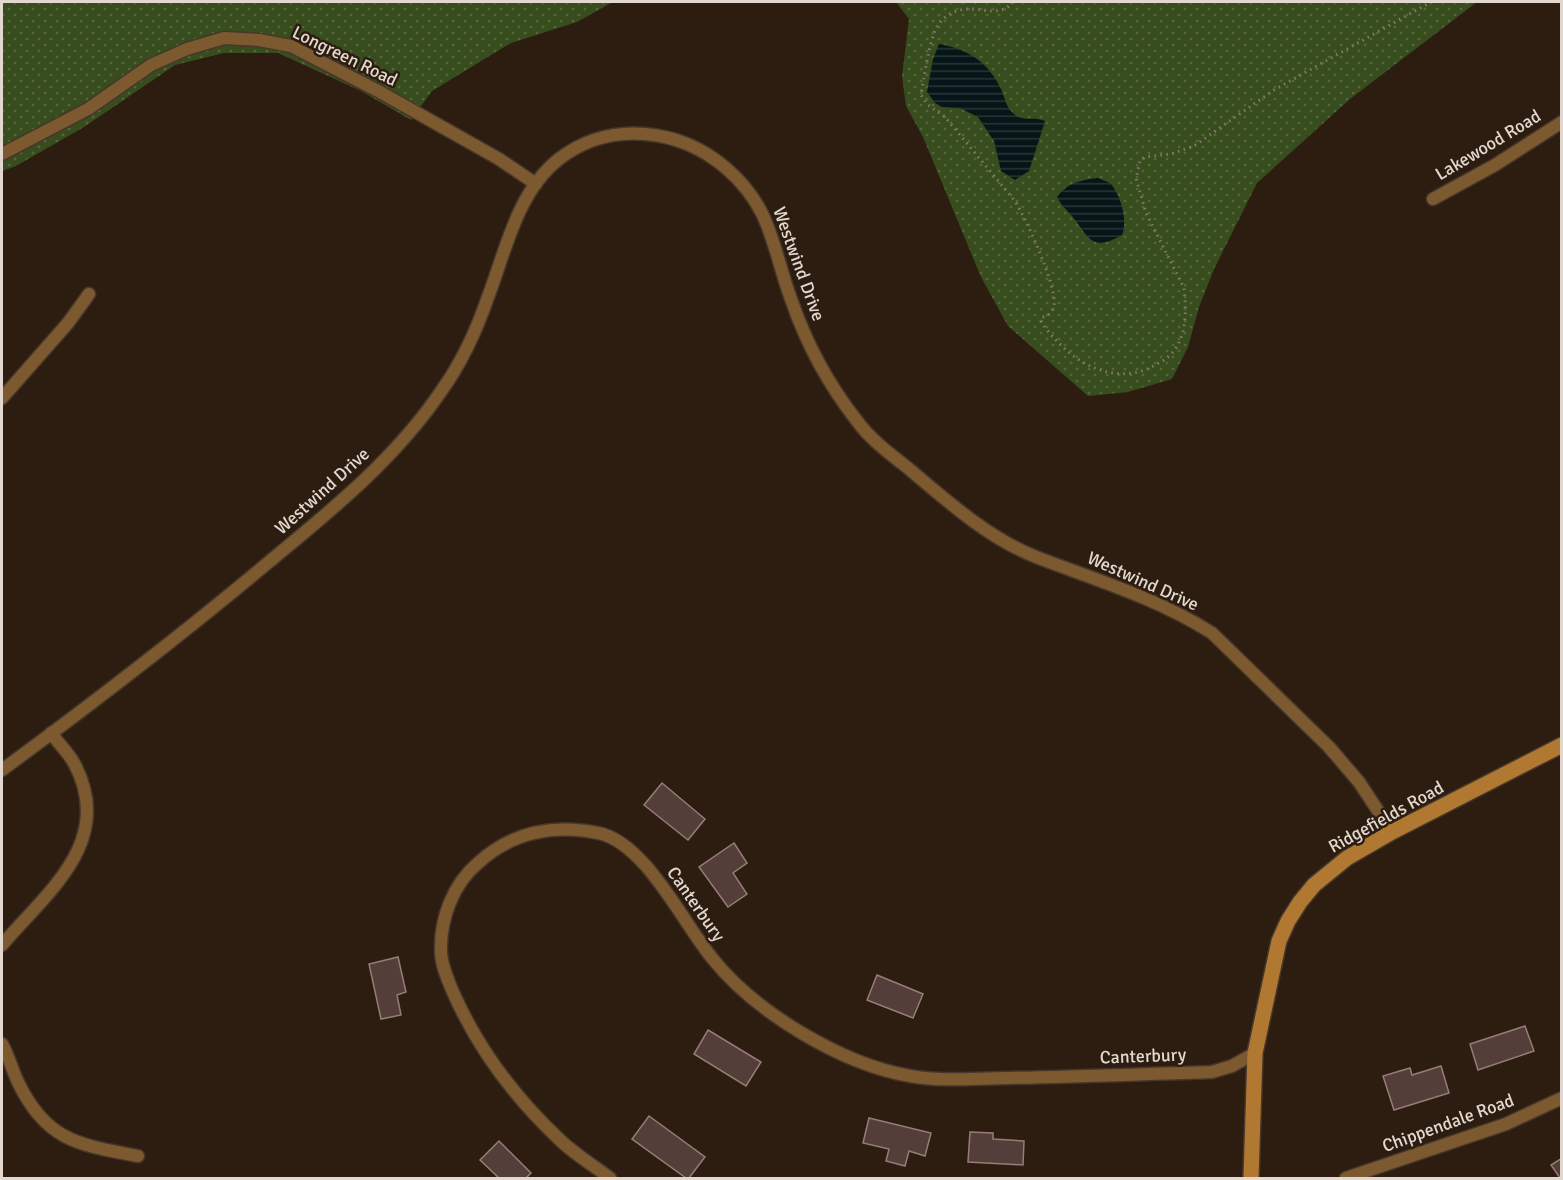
<svg xmlns="http://www.w3.org/2000/svg" width="1563" height="1180" viewBox="0 0 1563 1180" font-family="Signika,sans-serif">
	<defs>
		<pattern id="grass-dots" width="8" height="8" patternUnits="userSpaceOnUse" patternTransform="scale(1.5)"><rect width="8" height="8" fill="#384d1e"/><path d="M2 2h.1M6 6h.1" fill="none" stroke="#55663e" stroke-width="1.8" stroke-linecap="round"/></pattern>
		<pattern id="water-rules" width="6" height="5" patternUnits="userSpaceOnUse" patternTransform="scale(1.5)"><rect width="6" height="5" fill="#061517"/><path d="M0 2.5h6" fill="none" stroke="#2a3638"/></pattern>
	</defs>
	<rect width="100%" height="100%" fill="#2c1d10"/>
	<path fill="url(#grass-dots)" d="M2,2h611l-36,20 -66,21 -79,48 -21,29 -50,-29 -83,-38h-54l-49,12 -91,62 -68,39 -14,5z
		M896,2h581l-127,97 -93,84 -43,86 -15,38 -11,40 -16,32 -44,13 -40,4 -80,-70 -27,-49 -58,-140 -17,-31 -4,-30 7,-57z"/>
	<path fill="url(#water-rules)" d="M939,44c29,5 49,18 62,45 4,9 5,19 13,25 8,8 21,2 31,7l-16,50 -14,9 -14,-9 -7,-30 -16,-24 -18,-9 -18,-1 -7,-4 -8,-11 6,-33z
		M1098,178c4,2 9,3 13,6 10,12 17,37 11,51 -31,18 -33,2 -50,-19 -6,-7 -11,-11 -15,-19 10,-14 24,-17 41,-19z"/>
	<path fill="#543e39" stroke="#967d78" stroke-width="1.5" d="M662,783l43,36 -17,21 -44,-35z
		M734,843l13,20 -14,10 14,21 -19,13 -29,-40z
		M398,957l8,35 -9,3 4,20 -20,4 -12,-55z
		M877,975l46,19 -10,24 -46,-18z
		M1525,1026l9,25 -56,19 -8,-26z
		M708,1030l53,32 -15,24 -52,-32z
		M1441,1066l8,27 -55,17 -11,-34 27,-8 2,7z
		M649,1116l56,41 -16,21h-3l-54,-39z
		M869,1118l62,15 -6,23 -16,-5 -4,15 -19,-5 3,-12 -26,-6z
		M970,1132l23,1v6l31,2 -1,24 -55,-3z
		M499,1141l32,32 -5,5h-27l-19,-18z
		M1562,1158v20h-2l-9,-13z"/>
	<g fill="none" stroke-linecap="round" stroke-linejoin="round">
		<defs>
			<path id="street" d="M2,154l86,-45 63,-44 36,-16 37,-11 35,2 32,6 89,46 119,67 37,25
				M1433,199l62,-34 67,-43
				M2,398l66,-75 21,-29
				M2,770c91,-67 181,-136 268,-209 62,-51 126,-103 172,-171 20,-28 35,-61 46,-93 18,-47 29,-105 71,-138 51,-39 121,-31 168,10 45,39 45,78 64,130 15,44 37,85 66,122 13,18 33,33 51,47 39,33 80,70 128,89 60,23 121,41 176,76l117,114 30,35 33,50
				M2,945c46,-54 114,-104 72,-182 -6,-11 -16,-20 -23,-30
				M2,1044c7,12 10,26 16,38 28,59 61,63 120,74
				M610,1178c-16,-12 -34,-23 -49,-37 -45,-42 -83,-92 -108,-149 -5,-12 -12,-27 -12,-41 -1,-32 12,-67 37,-88 34,-31 75,-39 120,-30 47,9 85,90 114,125 43,54 129,106 198,118 32,6 66,2 98,2 68,-1 136,-4 204,-6l20,-6 23,-13
				M1346,1178l160,-54 56,-26"/>
			<path id="secondary" d="M1251,1178l4,-125 24,-112 9,-20 12,-19 14,-17 33,-27 45,-26 170,-87"/>
		</defs>
		<use href="#street" stroke="#46372b" stroke-width="15"/>
		<use href="#secondary" stroke="#46372b" stroke-width="18"/>
		<path stroke="#86796e" stroke-width="3" stroke-dasharray="1.5 4.5" stroke-linecap="butt" d="M1013,2c-16,20 -39,-2 -63,12 -5,3 -11,8 -13,13 -8,13 -13,52 -16,68l7,10 17,12 70,84c11,18 42,85 39,104 -1,7 -5,11 -12,12l-1,4c6,11 15,19 24,28 25,23 61,34 92,15 8,-4 16,-10 20,-18 10,-16 9,-40 7,-58l-38,-75 -10,-35 4,-17 5,-4 26,-3 23,-8 80,-56 157,-88"/>
		<use href="#street" stroke="#7d5930" stroke-width="12"/>
		<use href="#secondary" stroke="#b17832" stroke-width="15"/>
	</g>
	<g text-anchor="middle" dominant-baseline="central" stroke-width="5" stroke-linejoin="round" paint-order="stroke">
		<g font-size="18" fill="#e3d8d0" stroke="#2c1d10">
			<text transform="translate(345 56) rotate(26)">Longreen Road</text>
			<text transform="translate(1488 145) rotate(-31)">Lakewood Road</text>
			<text transform="translate(799 264) rotate(70)">Westwind Drive</text>
			<text transform="translate(322 491) rotate(-42)">Westwind Drive</text>
			<text transform="translate(1143 581) rotate(24)">Westwind Drive</text>
			<text transform="translate(1386 817) rotate(-29)">Ridgefields Road</text>
			<text transform="translate(696 904) rotate(55)">Canterbury</text>
			<text transform="translate(1143 1056) rotate(-2)">Canterbury</text>
			<text transform="translate(1448 1123) rotate(-20)">Chippendale Road</text>
		</g>
	</g>
	<rect width="1563" height="1180" fill="none" stroke="#e3d8d0" stroke-width="6"/>
</svg>
